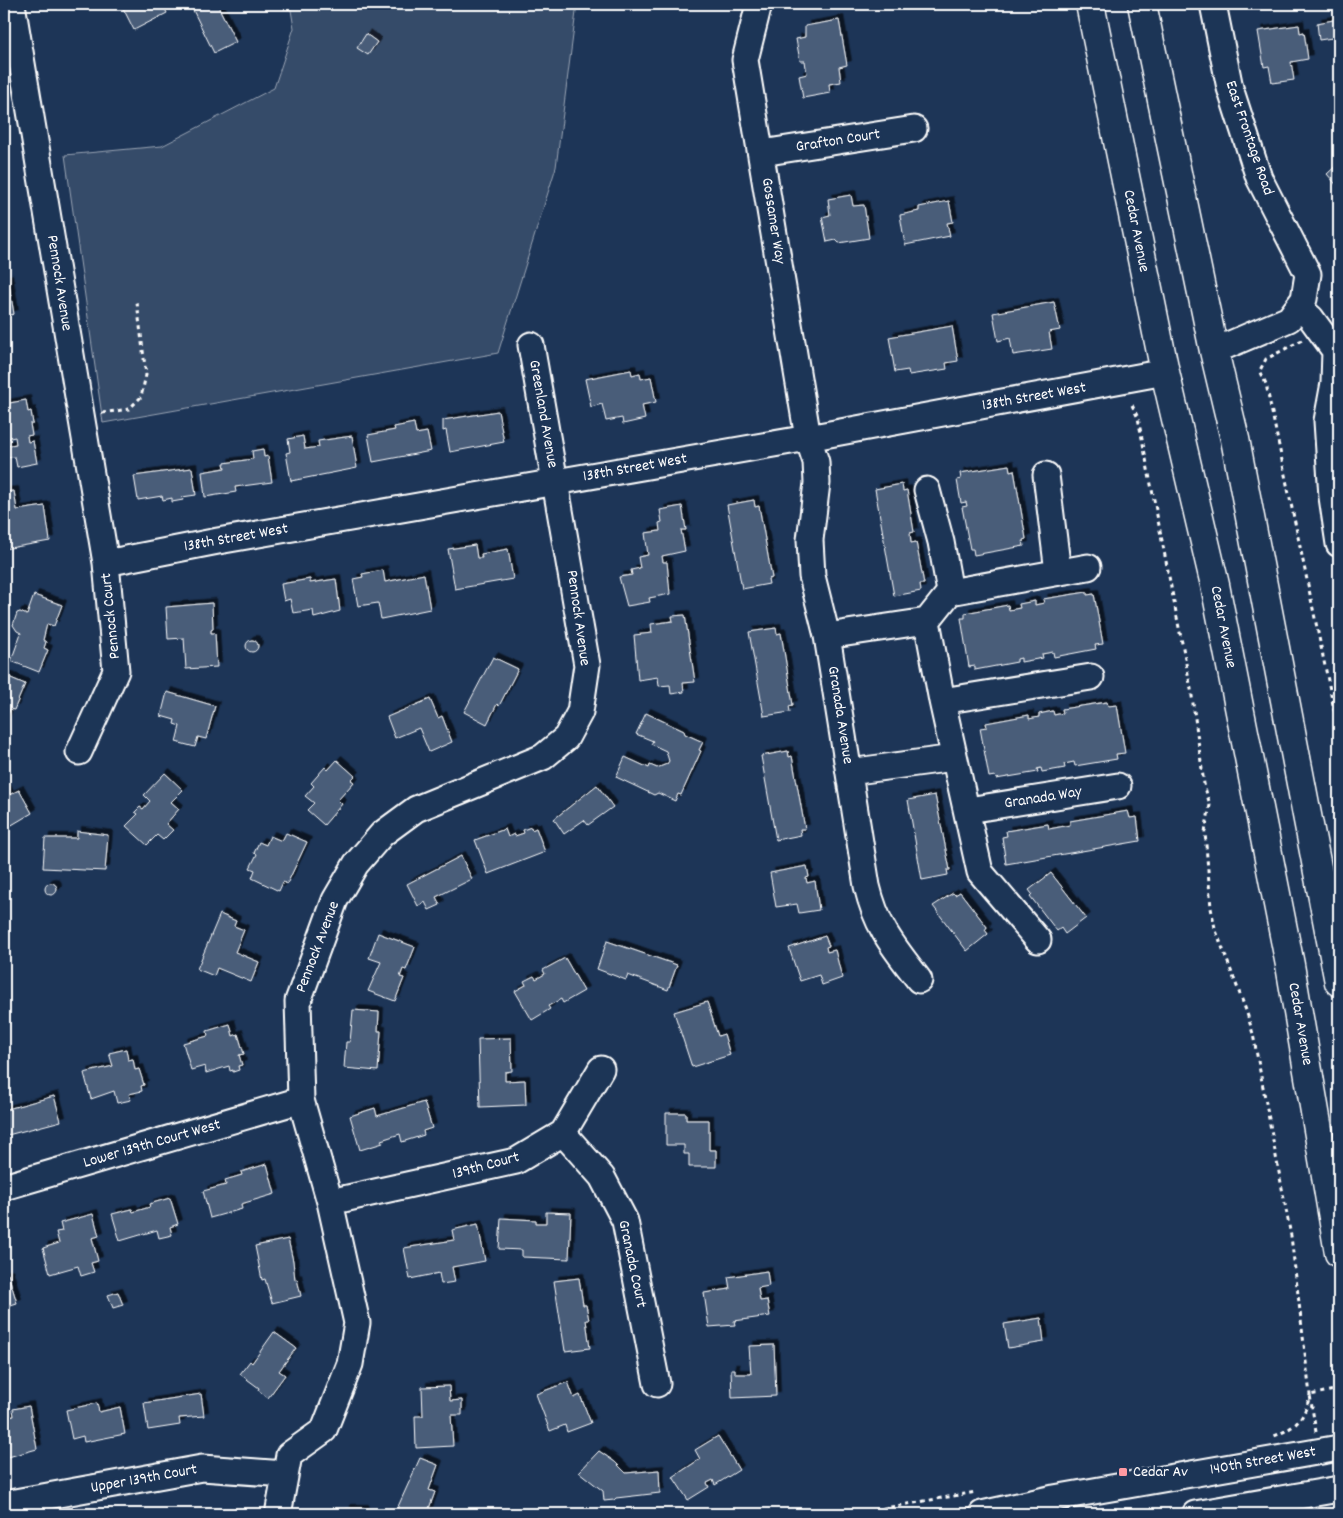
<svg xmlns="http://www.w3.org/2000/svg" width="1343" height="1518" viewBox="0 0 1343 1518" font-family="Dekko,sans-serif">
	<defs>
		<filter id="shadow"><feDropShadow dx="4.5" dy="-4.5" stdDeviation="0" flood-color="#0009"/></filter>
	</defs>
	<rect width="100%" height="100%" fill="#1d3557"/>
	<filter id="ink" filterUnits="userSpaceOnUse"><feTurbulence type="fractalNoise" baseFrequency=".02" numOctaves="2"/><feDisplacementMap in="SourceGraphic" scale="10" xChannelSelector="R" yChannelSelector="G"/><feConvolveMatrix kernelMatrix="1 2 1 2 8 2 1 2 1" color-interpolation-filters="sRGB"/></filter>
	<g filter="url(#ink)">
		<path fill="#364b69" stroke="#9aa5b4" d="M290,4h287l-21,163 -58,186 -395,70 -38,-268 97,-9 112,-58 20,-60z"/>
		<path fill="#4a5d79" stroke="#fff" filter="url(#shadow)" d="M121,4h54l-10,5 2,4 -33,17z
			M190,4h27l19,38 -22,11z
			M1339,19v18l-20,3 -2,-17z
			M839,20l8,45 -8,2 2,15 -12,2 1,9 -27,5 -4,-22 8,-2 -2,-13h-5l-4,-22 9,-2v-11z
			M1299,25l1,8 4,-1 4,27 -17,3 3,18 -22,3 -3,-17 -5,1 -6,-36z
			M366,34l11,8 -9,13 -11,-7z
			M1339,163v25l-12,-14z
			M851,195l2,11 11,-1 5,33 -30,5 -3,-3 -9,2 -5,-25 8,-2 -2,-16z
			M949,201l4,21 -6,1 3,13 -45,9 -5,-30 19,-4v-4z
			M8,279l6,35 -10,3v-37z
			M1054,302l6,28 -11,2 3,17 -39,6 -3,-17 -12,3 -5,-28z
			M952,326l6,35 -12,2 1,6 -38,6 -1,-5 -13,2 -6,-35z
			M631,370l1,5 8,-2 1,6 10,-2 5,25 -14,3 3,14 -22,5 -1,-6 -16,3 -4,-17 -11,3 -6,-28z
			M26,400l2,12 3,-1 2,13h-3l2,11 -5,1 1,6 5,-1 4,22 -20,4 -2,-10 -8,1 -2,-12 11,-2 -1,-7 -9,2v-4h-2v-31z
			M498,411l6,31 -54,10 -4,-22 -3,1v-11z
			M414,423l2,11 11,-2 4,19 -58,11 -5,-27 27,-5 -1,-3z
			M303,436l2,13 14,-2 -1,-6 34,-5 5,32 -66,13 -5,-28 4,-1 -2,-13z
			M263,449l1,8 4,-1 4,26 -37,5 1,5 -31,5 -3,-25 23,-4 -1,-5 29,-4 -1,-8z
			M1009,465l1,6 4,-1 12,69 -3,1 1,6 -50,9 -1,-6h-3l-8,-42 5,-1 -1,-4 -5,1 -4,-23 4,-1 -1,-6z
			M192,468l4,27 -14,2 1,3 -11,2v-4l-9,2 -1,-4 -24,4 -4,-24z
			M902,484l1,7 4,-1 7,42 -4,1 1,10 5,-1 8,42h-4l1,7 -27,5 -19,-107z
			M14,491l3,19 28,-4 5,35 -46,8v-57z
			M754,500l1,7 4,-1 13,72 -4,1 1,5 -27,5 -15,-84z
			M682,506l4,24h-5l4,21 -23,5 1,6h4l3,32 -21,4 1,4 -23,4 -8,-29 13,-2 -1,-5 9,-2 -2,-11 10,-2 -3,-22 15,-2 -1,-8 3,-1 -2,-12z
			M475,545l2,13h5l-1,-4 27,-5 5,30 -58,10 -7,-40z
			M383,570l2,12 39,-8 6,35 -49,10 -3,-16 -20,3 -5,-27 10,-2 -1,-3z
			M310,579v4l26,-4 4,32 -26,7 -1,-8 -20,3 -3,-14 -6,2 -3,-17z
			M1087,592v3l7,-1 9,50 -8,1 1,4 -42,8 -1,-5 -11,2 1,4 -22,4v-4l-4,1v3l-42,8v-4l-6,1 -8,-49h4v-5l43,-8 1,5 11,-2 -1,-4 16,-3v4l9,-2 -1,-4z
			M34,595l28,10 -8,21 -7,-2 -4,16 3,2 -2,6 4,2 -9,22 -28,-11 10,-28 -4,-2 -4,-6 4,-12 3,-1 7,3z
			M212,603l1,26 -2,1v3h4l2,34 -31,2 -2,-31 -16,1 -2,-32z
			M685,615l10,67 -12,1 1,9 -13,2 -1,-9 -11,1 -1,-9 -20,3 -4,-45 18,-2 -1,-9 22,-3 -1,-5z
			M776,628l1,6 4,-1 12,72 -4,1 1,6 -26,4 -15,-84z
			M246 646a6 6 0 1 1 12 0a6 6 0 1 1-12 0Z
			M493,657l25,12 -19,37 -2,-2 -10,20 -23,-12z
			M4,675l21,9 -11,26 -4,-1 -6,15z
			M167,692l48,14 -9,33 -8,-2 -3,10 -19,-5 4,-16 -6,-2 1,-4 -14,-4z
			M430,699l8,19 4,-2 10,26 -23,10 -10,-24 -24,10 -8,-21z
			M1107,702l1,4 9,-1 8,48 -9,1 1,5 -42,7 -1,-4 -10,2 1,4 -23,4 -1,-4 -4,1 1,3 -42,7 -1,-3 -6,1 -9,-49 7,-1 -1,-4 43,-8v4l10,-2v-3l14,-3 1,4 9,-2 -1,-4z
			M646,713l38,18 1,3 18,8 -4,8 2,1 -20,44 -3,-1 -3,7 -17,-8 -4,2 -38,-18 9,-20 24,11 1,-3 7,3 10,-4 2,-3 -3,-10 -15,-7 2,-3 -17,-7z
			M788,751l1,6 3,-1 13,73h-5l1,6 -25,5 -15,-84z
			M337,760l18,16 -4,4 3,2 -16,18 4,4 -18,21 -17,-15 7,-7 -9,-7 9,-10 -3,-3 14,-16 3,3z
			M165,773l18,17 -12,12 8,7 -13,15 7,6 -10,10 -6,-5 -10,10 -21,-19 12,-12 -3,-2 5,-5 3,2 7,-8 -6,-6z
			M4,785l5,10 10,-5 13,23 -22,13 -6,-11z
			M597,785l16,22 -25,18 -4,-5 -20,14 -10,-15z
			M935,795l15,75h-3l1,5 -26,5 -14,-80z
			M1128,811l2,7 7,-1 3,24 -134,23 -4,-27 5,-1 -1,-5 42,-7 1,5 21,-4v-4z
			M531,827l1,3 4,-2 9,24 -57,22 -13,-34 30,-11 3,8 6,-3 1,2 9,-3 -1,-3z
			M77,831l31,4 -3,36 -62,-3 2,-30h32z
			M286,833l21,9 -20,42 -4,-2 -4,9 -27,-13 3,-8 -5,-2 7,-14 -3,-1 5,-11 7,3 4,-9 12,5z
			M461,856l11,23 -36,18 4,8 -11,5 -4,-8 -7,4 -11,-22z
			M807,866l2,11 -3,1 1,5 8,-2 4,29 -20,3 -2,-9 -21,3 -6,-34z
			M1051,873l35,45 -21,16 -4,-6 -4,3 -27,-35 2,-2 -3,-4z
			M45 889a6 6 0 1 1 12 0a6 6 0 1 1-12 0Z
			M960,892l27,35 -2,3 3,4 -21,17 -34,-45 20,-13 2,2z
			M220,914l16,7 -2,5 10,4 -9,22 24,10 -8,20 -34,-14 -3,8 -17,-7z
			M378,933l37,14 -9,23 -3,-1 -3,8 4,1 -9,23 -27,-10 13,-29 -12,-4z
			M825,936l4,10 -3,1 1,5 8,-2 7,28 -20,7 -3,-10 -19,6 -11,-33z
			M607,941l70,24 -9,25 -40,-15 -2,5 -29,-11z
			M565,958l19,33 -21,12 -2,-4 -13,7 2,3 -18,11 -17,-29 11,-6 -2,-4 10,-5 2,3 9,-5 -2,-4z
			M707,1002l11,34 6,-2 6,21 -38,12 -18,-55z
			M353,1010l26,2 -1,19h3l-3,40 -34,-3 2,-26h4z
			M230,1024l3,12 5,-2 6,20 -5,1 3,10 -4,1 1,4 -6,2v-2l-3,1 -1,-5 -23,7 -1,-7 -14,4 -8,-27 25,-7 -1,-5z
			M511,1038l1,33 -7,1v9l20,-1 1,25 -46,2 -2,-68z
			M126,1049l2,11 5,-1 2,11 4,-1 5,16 -3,1 1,5 -13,3 2,6 -14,3 -3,-12 -23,8 -7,-26 29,-7 -4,-13z
			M54,1096l7,25 -57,15v-26z
			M424,1102l8,26 -9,3 1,4 -22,7 -2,-8 -19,6 2,3 -23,7 -10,-34 25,-8 2,8z
			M666,1113h20v7h23v30h7v17h-27v-13h-5v-9h-18z
			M267,1164l8,30 -34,10 1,5 -32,9 -7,-27 23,-6 -1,-5 17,-5 -1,-3z
			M170,1198l8,26 -8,3 2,8 -13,3 -2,-8 -37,11 -8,-27 20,-5 1,3 17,-5 -1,-3z
			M546,1212l25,1 -2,46 -47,-2v-7l-23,-1 2,-31 35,2v3h10z
			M93,1214l6,22 -7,2 6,23 -7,2 3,9 -13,4 -3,-10 -28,8 -7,-26 16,-5 -3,-11 6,-1 -2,-8z
			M478,1224l7,37 -33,6 3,15 -14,2 -2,-11 -29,6 -6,-31 50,-8 -2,-10z
			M288,1239l5,22 2,19 2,-1 4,17 -29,7 -7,-24 -3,1 -7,-34z
			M767,1271l2,15 -11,2 2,13 7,-1 3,16 -36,5 1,4 -26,2 -5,-34 26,-4 -2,-12z
			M8,1274l9,29 -13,4v-32z
			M579,1278l4,27h3l3,15h-3l4,28 -25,3 -11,-70z
			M118,1292l5,13 -10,3 -5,-13z
			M1041,1318l3,24 -36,6 -4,-24z
			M274,1332l22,16 -17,23 6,4 -17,23 -10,-8 1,-2 -19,-14 10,-13 2,2z
			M774,1345l2,51 -44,2 -1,-29h4v5h16l-2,-28z
			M568,1382l6,16 6,-3 11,28 -24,9 -2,-7 -15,6 -14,-37z
			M449,1386l1,15 12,-1v15h-11l2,31 -37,2 -1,-32h8l-1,-29z
			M201,1394l3,22 -25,2 1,7 -32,5 -4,-27z
			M97,1403l2,9 21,-5 5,27 -41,8 -1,-6 -11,3 -6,-29z
			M29,1406l8,43 -29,8 -1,-3 -3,1v-37l10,-2 -1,-7z
			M718,1436l21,34 -24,15 -2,-5 -6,3 2,4 -21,13 -15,-23 27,-18 -5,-9z
			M599,1451l16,11 11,11 33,-3 1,23 -44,5 -2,2 -10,1 -1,-10 -24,-19z
			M420,1458l18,7 -9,25 6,2 -8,22h-22l-9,-3z
			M346,1509h18l1,5h-19z"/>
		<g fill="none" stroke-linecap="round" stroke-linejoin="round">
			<defs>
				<path id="minor" d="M12,4l94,559 10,108 -37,81
					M759,4l-14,56 63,378 8,24 1,21 -7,57 2,36 15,60 40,250c10,42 26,60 52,94
					M1213,4l17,84 29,90 49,96 -4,25 -15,20 -75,32
					M762,153l152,-24
					M1298,307l13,11 24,33 -1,32 -7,38 5,76 7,47
					M1046,475l12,97
					M927,490l14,52 9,50 -23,29 15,80 38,171 58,68
					M106,563l112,-22 590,-103 357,-66
					M950,592l138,-25
					M827,636l100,-15
					M942,701l149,-24
					M849,772l105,-14
					M968,810l150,-24
					M563,1133l39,44 23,44 32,163
					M4,1187l297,-87
					M330,1202l186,-41 47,-28 38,-64
					M4,1504l198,-36 83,6
					M279,1514v-5l10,-54 35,-25 26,-66 7,-41 -27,-121 -29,-102 -3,-99 37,-101 21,-36 26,-30 34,-25 127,-52 23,-19 14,-26 7,-47 -56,-320
					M982,1514l72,-16 285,-50
					M1195,1514l144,-25"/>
				<path id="highway" d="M1090,4l75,368 50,213 75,380 49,288
					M1142,4l72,347 21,88 104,543"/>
			</defs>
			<use href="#minor" stroke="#fff" stroke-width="29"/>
			<use href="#highway" stroke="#fff" stroke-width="31"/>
			<path stroke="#fff" stroke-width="3" stroke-dasharray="4 4" stroke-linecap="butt" d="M1302,340l-36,19 -6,11 6,14 73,349
				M1132,405l6,13 53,271 13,95 6,21 -5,27 6,76 4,20 32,85 6,21 38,202 19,159c-7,26 -12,31 -38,42
				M102,413l27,-4 12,-12 5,-22 -9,-73
				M1316,1432l-6,-37 29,-6
				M851,1514l125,-22"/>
			<use href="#minor" stroke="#1d3557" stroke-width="25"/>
			<use href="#highway" stroke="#1d3557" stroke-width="28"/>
		</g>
	</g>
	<rect fill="#ff9aa2" stroke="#1d3557" stroke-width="2" x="1118" y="1467" width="10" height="10" rx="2.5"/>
	<g text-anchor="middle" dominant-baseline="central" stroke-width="5" stroke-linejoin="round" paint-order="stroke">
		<g font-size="16" fill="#fff" stroke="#1d3557">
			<text transform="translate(1249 138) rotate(71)">East Frontage Road</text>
			<text transform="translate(838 141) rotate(-9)">Grafton Court</text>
			<text transform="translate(773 221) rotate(81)">Gossamer Way</text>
			<text transform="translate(1136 231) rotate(79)">Cedar Avenue</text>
			<text transform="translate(59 283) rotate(81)">Pennock Avenue</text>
			<text transform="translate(1034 397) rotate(-10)">138th Street West</text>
			<text transform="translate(543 414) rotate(80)">Greenland Avenue</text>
			<text transform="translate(635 468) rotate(-10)">138th Street West</text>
			<text transform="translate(236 538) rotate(-10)">138th Street West</text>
			<text transform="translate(111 616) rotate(-96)">Pennock Court</text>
			<text transform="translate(578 618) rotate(82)">Pennock Avenue</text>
			<text transform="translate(1223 627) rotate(79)">Cedar Avenue</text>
			<text transform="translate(840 715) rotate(81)">Granada Avenue</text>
			<text transform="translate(1043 798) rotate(-9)">Granada Way</text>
			<text transform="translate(318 947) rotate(-69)">Pennock Avenue</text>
			<text transform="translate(1300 1024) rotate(80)">Cedar Avenue</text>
			<text transform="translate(152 1144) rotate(-16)">Lower 139th Court West</text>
			<text transform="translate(486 1166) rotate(-15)">139th Court</text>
			<text transform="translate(632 1264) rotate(78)">Granada Court</text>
			<text transform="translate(1263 1461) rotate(-10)">140th Street West</text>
			<text transform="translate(144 1479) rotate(-10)">Upper 139th Court</text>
		</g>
		<g font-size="16" fill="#fff" stroke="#1d3557" text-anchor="start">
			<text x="1133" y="1472">Cedar Av</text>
		</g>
	</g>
	<rect width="1343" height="1518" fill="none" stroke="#1d3557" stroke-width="20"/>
	<rect x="10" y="10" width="1323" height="1498" fill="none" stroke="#fff" stroke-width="2" filter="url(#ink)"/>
</svg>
